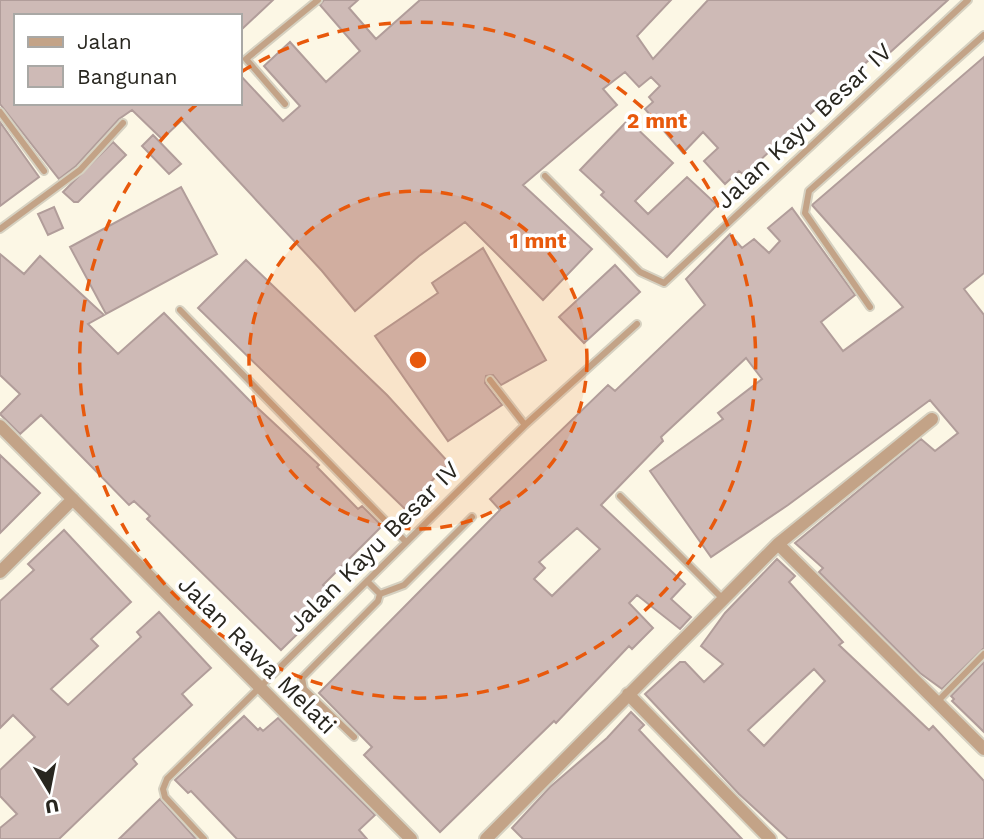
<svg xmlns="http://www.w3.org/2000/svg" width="984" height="839" viewBox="0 0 984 839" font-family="'Work Sans',sans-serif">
	<rect width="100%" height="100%" fill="#fcf7e5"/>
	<path fill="#cebab6" stroke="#b19d9a" stroke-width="2" fill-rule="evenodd" d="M0,0h273l-33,31v-15h-224v87h224v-28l43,46 17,-15 -36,-40 26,-24 36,40 34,-31 -40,-46 4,-5h34l-9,8 27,31 44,-39h251l-34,36 16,23 55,-59h240l-72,65 -6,-6 -126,116 -5,-4 -14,13 -21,-23 14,-13 -15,-16 -20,21 -38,-44 8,-7 -4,-5 11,-11 -9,-9 -12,10 -14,-15 -22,17 14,16 -94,80 69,64 -49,51 -78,-78 -46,34 -64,55 -33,-40 -140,-151 -20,19 -30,-29 -13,9 -43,47 -17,13 -59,-75z
		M984,57v216l-20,16 20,26v333l-42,41 -22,-16 -101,-101 4,-4 -28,-25 126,-104 14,12 23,-18 -28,-33 -142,105 -77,52 -61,-86 73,-52 -5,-6 44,-34 -16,-21 -85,79 2,4 -62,64 84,79 -14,15 20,18 -11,12 -43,-34 -8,8 24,25 -21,21 -3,-3 -73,77 -2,-2 -114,111 -76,-77 8,-8 -53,-54 181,-183 -10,-11 118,-114 7,6 90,-86 -19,-26 44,-45 12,14 12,-9 15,14 11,-12 -12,-13 24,-20 63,87 -34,27 22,29 60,-44 -91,-102zM577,528l23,21 -48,47 -18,-17 11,-11 -6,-6z
		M628,120l45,43 -38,38 13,13 39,-37 30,28 -50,52 -66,-62 3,-3 -24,-22z
		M0,122l39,55 -39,29z
		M153,135l28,29 -12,10 -27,-28z
		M113,142l13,13 -48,47h-4l-11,-10z
		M181,187l36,67 -111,60 -36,-67z
		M54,207l9,21 -15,7 -10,-21z
		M483,248l63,112 -45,25 -8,-10 -7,1 -1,7 17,22 -54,36 -73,-105 63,-43 -6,-10z
		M0,254l24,20 16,-18 64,59 -16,9 30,30 46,-41 85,87 70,65 -2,2 41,42 4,-3 20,20 -59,59 12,12 -54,53 -134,-131 3,-3 -16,-15 -5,4 -88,-90 -21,19 -20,-20 20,-20 -20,-19z
		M246,260l141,135 62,68 -44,46 -207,-201z
		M615,265l25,27 -56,51 -25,-26z
		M0,455l40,38 -40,40z
		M64,530l67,72 -40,37 7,7 -47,43 17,16 73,-68 -4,-5 22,-20 52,56 -29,26 10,11 -59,54 4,5 -78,75h-59v-11l17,-14 -17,-18v-26l35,-33 -22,-22 -13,13v-127l34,-31 -6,-6z
		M777,559l18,17 -6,6 54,60 -4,3 90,85 4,-4 51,55v58h-196l-49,-45 -94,-100 35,-32h5l19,20 19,-18 -22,-18 24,-33zM814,669l11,12 -61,65 -16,-16z
		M984,662v70l-32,-31 2,-2 -3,-3z
		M631,712l13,13 -5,5 103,109h-219l-11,-11 38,-41 57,-49z
		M244,716l14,14 2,-2 3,3 15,-13 97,97 -16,15 8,9h-130l-46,-48 -3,2 -13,-13z
		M160,799l36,40h-77z"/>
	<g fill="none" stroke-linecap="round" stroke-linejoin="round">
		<defs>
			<path id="service" d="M285,104l-39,-45 72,-59
				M0,112l44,59
				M545,176l95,96 24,11 304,-283
				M0,229l80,-59 43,-47
				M870,307l-65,-94 4,-22 175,-156
				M180,310l226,232
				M490,380l35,45
				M620,496l102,102
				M380,594l24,-9 68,-68
				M937,702l47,-48
				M354,737l-50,-48 -2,-11 76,-77 2,-7 -13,-13
				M204,839l-39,-42 -2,-8 4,-10 358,-354 112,-101"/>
			<path id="minor" d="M0,426l411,413
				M778,544l206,205
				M0,572l73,-73
				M628,694l142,145
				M486,839l292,-295 154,-125"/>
		</defs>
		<use href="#service" stroke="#d6d1c1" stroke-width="10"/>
		<use href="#minor" stroke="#d6d1c1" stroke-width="16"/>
		<use href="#service" stroke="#c3a387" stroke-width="6"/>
		<use href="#minor" stroke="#c3a387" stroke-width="12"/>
	</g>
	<circle cx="418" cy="360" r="169" fill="#e8590c" fill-opacity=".12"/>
	<g fill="none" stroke="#e8590c" stroke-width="3.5" stroke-dasharray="12 9">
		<circle cx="418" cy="360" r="169"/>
		<path d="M241 72A338 338 0 1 1 196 105"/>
	</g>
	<g text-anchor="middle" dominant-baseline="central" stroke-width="7" stroke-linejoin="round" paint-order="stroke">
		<g font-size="24" fill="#28261f" stroke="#fff">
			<text transform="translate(804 126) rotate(-43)">Jalan Kayu Besar IV</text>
			<text transform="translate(374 547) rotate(-45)">Jalan Kayu Besar IV</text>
			<text transform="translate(257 655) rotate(45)">Jalan Rawa Melati</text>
		</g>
	</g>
	<circle cx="418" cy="360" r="10" fill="#e8590c" stroke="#fff" stroke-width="3.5"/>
	<g font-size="21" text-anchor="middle" font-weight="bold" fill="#e8590c" stroke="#fff" stroke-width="7" stroke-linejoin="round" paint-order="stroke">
		<text x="657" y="128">2 mnt</text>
		<text x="538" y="248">1 mnt</text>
	</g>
	<rect x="14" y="14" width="228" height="91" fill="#ffffff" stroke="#a9a8a5" stroke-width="2"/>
	<rect x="28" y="37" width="35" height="10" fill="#c3a387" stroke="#a9a8a5" stroke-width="2"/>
	<text x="77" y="49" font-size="21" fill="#28261f">Jalan</text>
	<rect x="28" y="66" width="35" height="21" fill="#cebab6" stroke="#a9a8a5" stroke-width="2"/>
	<text x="77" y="84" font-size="21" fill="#28261f">Bangunan</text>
	<g transform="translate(49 790) rotate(170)" stroke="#ffffff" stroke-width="5" paint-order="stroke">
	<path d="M0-5L12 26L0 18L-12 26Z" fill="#28261f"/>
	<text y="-10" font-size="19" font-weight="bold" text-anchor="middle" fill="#28261f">U</text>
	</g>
</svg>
